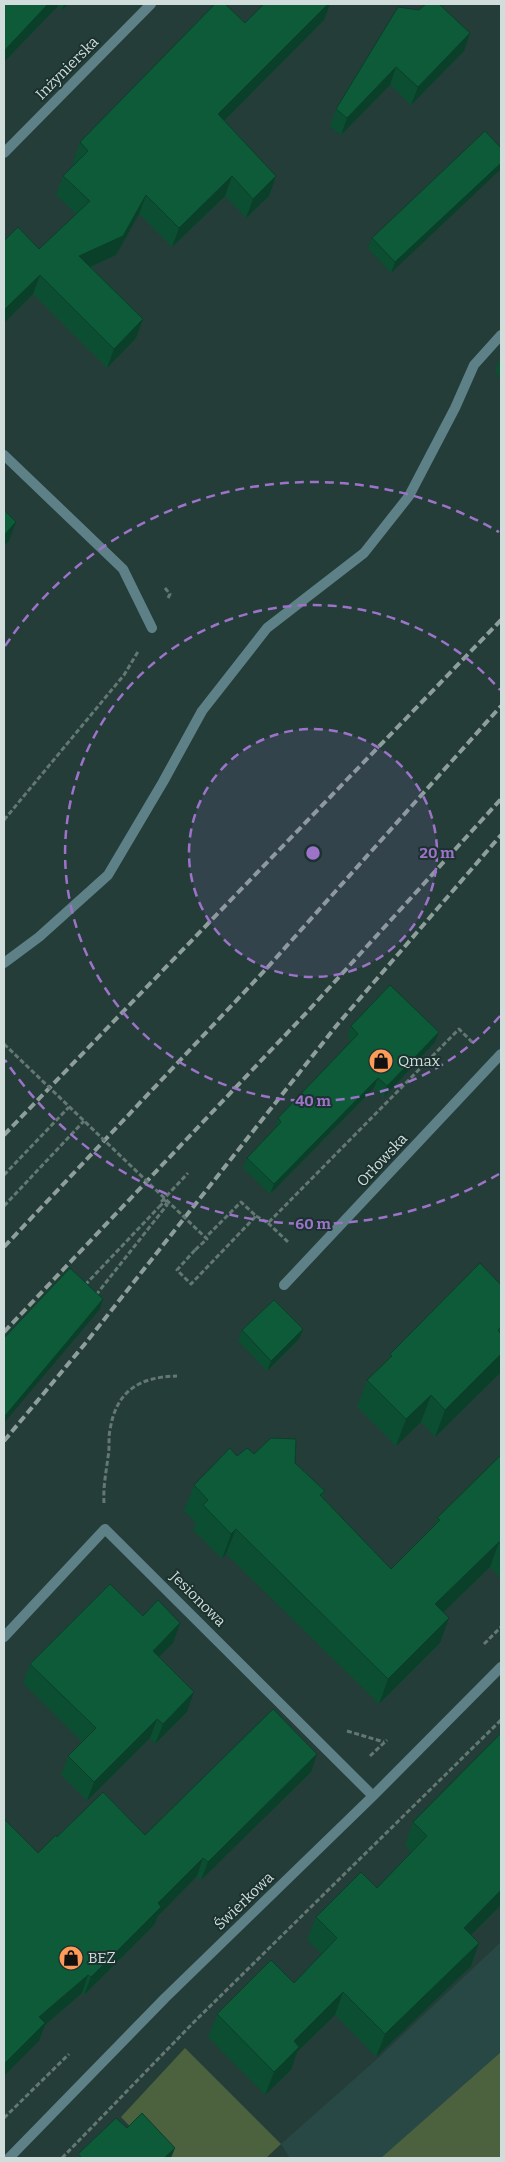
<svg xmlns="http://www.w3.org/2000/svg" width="505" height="2162" viewBox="0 0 505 2162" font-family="Bitter,serif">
	<rect width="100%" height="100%" fill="#253d39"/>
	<path fill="#274844" d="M501,1942v216h-211l-9,-14 96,-85z"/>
	<path fill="#4c613d" d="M185,2048l96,96 -15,14h-106l-39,-41z
		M501,2052v106h-120z"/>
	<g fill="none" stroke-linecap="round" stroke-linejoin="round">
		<path stroke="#637773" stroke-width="3" stroke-dasharray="5 2.5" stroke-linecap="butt" d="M165,588l5,6 -2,4
			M4,820l120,-145 15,-25
			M4,1175l65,-68
			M4,1206l80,-85
			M256,1216l12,7 191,-194 15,15
			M268,1223l20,19
			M195,1250l-18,20 14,14 65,-68 -15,-14 -36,36
			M85,1285l74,-78
			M96,1295l71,-90 -5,-4 26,-28
			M104,1503c-1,-16 2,-30 4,-46 2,-9 0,-18 2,-27 6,-39 29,-53 67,-54
			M484,1644l17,-17
			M347,1731l37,11
			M370,1756l17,-16
			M4,2118l65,-64
			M62,2158l131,-135 308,-303"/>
		<path stroke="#5e8188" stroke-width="10" d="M4,963l35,-26 69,-62 55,-93 39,-71 65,-83 97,-75 45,-57 46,-88 19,-43 27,-30"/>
		<path stroke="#5e8188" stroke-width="10" d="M4,153l147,-149
			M4,455l119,114 29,59
			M284,1285l217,-231
			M4,1637l101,-108 268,267
			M9,2158l156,-160 208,-202 128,-129"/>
		<path stroke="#8d9e9b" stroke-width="4" stroke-dasharray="8 4" stroke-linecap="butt" d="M4,1135l497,-515
			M4,1247l263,-279 234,-262
			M4,1332l305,-322 192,-211
			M4,1441l80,-96 253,-320 164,-190"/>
		<path stroke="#637773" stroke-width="3" stroke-dasharray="5 2.5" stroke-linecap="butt" d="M4,1044l203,195 -12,11
			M159,1207l7,-7"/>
	</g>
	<path fill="#0c4e32" d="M4,4h64l-6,6 -4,-4z
		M264,4h66l-6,16 -100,101 52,55 -7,20 -23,22 -21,-22 -53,51 -33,-33 -23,41 -25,12 52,52 -7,19 -29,30 -74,-74 -29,29v-82l35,8 37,-35 -20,-19 7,-19 12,-12 -2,-2 7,-20 165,-119z
		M398,7l72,26 -6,18 -53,54 -21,-20 -49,50 -11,-8 6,-18z
		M501,148l-110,125 -23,-25 4,-10z
		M501,354v25l-6,-7z
		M351,1026l84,16 -51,55 -10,-9 -104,106 -27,-26 4,-10 28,-29 3,-11 73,-77 -4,-4z
		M501,1285v87l-66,65 -14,-15 -25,24 -39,-39 10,-27 22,-21 1,-5z
		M303,1329l-4,10 -32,32 -29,-30 4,-11z
		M254,1454l41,9 30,28 -2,7 68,71 43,-43 3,-8 64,-63v124l-11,-12 -46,45 -4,31 -61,61 -153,-150 -4,5 -29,-29 3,-7 -12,-12 10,-26 43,-29z
		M143,1616l37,7 -7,20 -14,14 28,55 -32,32 -5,-6 -63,63 -26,-26 7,-19 14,-14 -59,-59 7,-19z
		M501,1733v172l-30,30 8,8 -8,23 -95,91 -41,-42 -38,37 -6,18 -26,25 -57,-58 9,-23 77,-31 28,-29 -15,-14 9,-23 61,-29 34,-36 -6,-7 8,-23z
		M317,1754l-6,18 -110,108 -4,-4 -39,40 -4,9 -70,70 -2,-2 -37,32 -6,16 -1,-188 19,-16 88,-2z
		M127,2128l44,30h-94l1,-4z"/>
	<path fill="#0a4029" d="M48,4h10v2l-54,56v-11z
		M64,4h4l-6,6z
		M328,4h2l-6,16 -113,114 7,-20z
		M470,33l-6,18 -53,54 7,-18z
		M396,67l-6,18 -49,50 6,-17z
		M501,163v6l-110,104 4,-11z
		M232,176l-7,20 -53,51 7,-19z
		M276,176l-7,20 -23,22 7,-19z
		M146,195l-7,19 -23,41 -44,20 7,-19z
		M40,275l-7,19 -29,29v-13z
		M143,319l-7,19 -29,30 7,-19z
		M16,522l-7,19 -5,5v-11z
		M439,1032l-4,10 -51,55 3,-11z
		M378,1078l-4,10 -104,106 4,-10z
		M103,1299l-3,10 -96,114v-6z
		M303,1329l-4,10 -32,32 4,-10z
		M501,1354v18l-66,65 10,-27z
		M431,1395l-10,27 -25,24 10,-27z
		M236,1529l-10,25 -4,5 9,-25z
		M499,1542l-9,25 -64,62 9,-25z
		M449,1618l-9,25 -61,61 9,-25z
		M180,1623l-7,20 -28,28 8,-20z
		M194,1692l-7,20 -32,32 8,-20z
		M157,1719l-7,19 -63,63 7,-19z
		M317,1754l-6,18 -110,108 7,-18z
		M203,1858l-6,18 -39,40 -4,9 -70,70 7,-18 67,-74z
		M501,1890v15l-46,46 9,-23z
		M479,1943l-8,23 -95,91 9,-23z
		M88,1975l-6,18 -37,32 -6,16 -35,35v-12l35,-47z
		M343,1992l-8,23 -38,37 -6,18 -26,25 9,-23 20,-31z
		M175,2148l-4,10h-7z"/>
	<path fill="#0e5b3a" stroke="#0a4029" d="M4,4h44l-44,47z
		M215,4h10l20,19 19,-19h64l-110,110 58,62 -23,23 -21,-23 -53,52 -33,-33 -23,41 -44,20 64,63 -29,30 -74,-74 -36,35v-69l14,-14 21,22 51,-48 -27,-25 25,-25 -8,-9z
		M426,4h13l31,29 -52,54 -22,-20 -49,51 -11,-9 62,-102 21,3z
		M485,131l16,17v15l-106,99 -23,-24z
		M4,510l12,12 -12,13z
		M390,985l49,47 -52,54 -9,-8 -104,106 -27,-26 34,-36 -3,-4 80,-84 -7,-8z
		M480,1263l21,22v42l-3,3 3,4v20l-56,56 -14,-15 -25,24 -39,-39 25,-24 -2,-2z
		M70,1268l33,31 -99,118v-79z
		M274,1300l29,29 -32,32 -29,-31z
		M271,1438l25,1 -1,24 30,28 -5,4 71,74 49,-49 -3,-2 64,-63v89l-2,-2 -64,62 14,14 -61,61 -152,-150 -5,5 -28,-29 5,-5 -14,-15 36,-37 7,8 10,-8 7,6z
		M110,1584l33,32 15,-16 22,23 -27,28 41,41 -31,32 -6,-5 -63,63 -26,-26 28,-28 -66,-64z
		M273,1709l44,45 -109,108 -5,-4 -45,45 3,4 -70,70 -3,-2 -49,42 6,6 -41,41v-245l34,34 18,-18 1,2 46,-45 42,43z
		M501,1733v157l-37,38 15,15 -94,91 -42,-42 -49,49 5,6 -25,25 -57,-58 54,-54 23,23 43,-45 -21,-21 45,-45 16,16 50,-52 -14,-14z
		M142,2113l33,35 -11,10h-82l-4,-4 38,-36 11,10z"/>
	<circle cx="313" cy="853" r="124" fill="#9d73ca" fill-opacity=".12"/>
	<g fill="none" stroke="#9d73ca" stroke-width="2.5" stroke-dasharray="9 6">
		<circle cx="313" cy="853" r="124"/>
		<path d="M500 1016A248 248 0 1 1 500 690"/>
		<path d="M499 1174A371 371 0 0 1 5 1060M5 646A371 371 0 0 1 499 532"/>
	</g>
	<defs>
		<symbol id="shop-disc" viewBox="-11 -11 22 22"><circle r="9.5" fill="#fe9b58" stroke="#1b322f"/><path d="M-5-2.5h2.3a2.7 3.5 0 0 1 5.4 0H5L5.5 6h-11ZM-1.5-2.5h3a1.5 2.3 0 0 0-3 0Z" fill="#111"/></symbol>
	</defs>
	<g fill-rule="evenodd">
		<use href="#shop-disc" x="367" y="1047" width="28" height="28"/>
		<use href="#shop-disc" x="57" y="1944" width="28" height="28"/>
	</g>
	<g text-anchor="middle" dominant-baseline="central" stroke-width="4" stroke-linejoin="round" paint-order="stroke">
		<g font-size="15" fill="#d0dddb" stroke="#1b322f">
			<text transform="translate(67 68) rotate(-45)">Inżynierska</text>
			<text transform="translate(382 1160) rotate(-47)">Orłowska</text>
			<text transform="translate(198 1599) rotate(45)">Jesionowa</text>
			<text transform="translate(244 1901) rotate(-44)">Świerkowa</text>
		</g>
		<g font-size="15" fill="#d0dddb" stroke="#1b322f" text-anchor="start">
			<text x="398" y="1061">Qmax</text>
			<text x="88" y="1958">BEZ</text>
		</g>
	</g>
	<circle cx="313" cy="853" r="8" fill="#9d73ca" stroke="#1b322f" stroke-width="2.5"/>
	<g font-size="15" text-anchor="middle" font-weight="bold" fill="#9d73ca" stroke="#1b322f" stroke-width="4" stroke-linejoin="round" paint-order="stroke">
		<text x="437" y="858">20 m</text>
		<text x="313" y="1106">40 m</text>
		<text x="313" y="1229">60 m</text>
	</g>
	<rect width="505" height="2162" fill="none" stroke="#d0dddb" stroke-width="10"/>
</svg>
